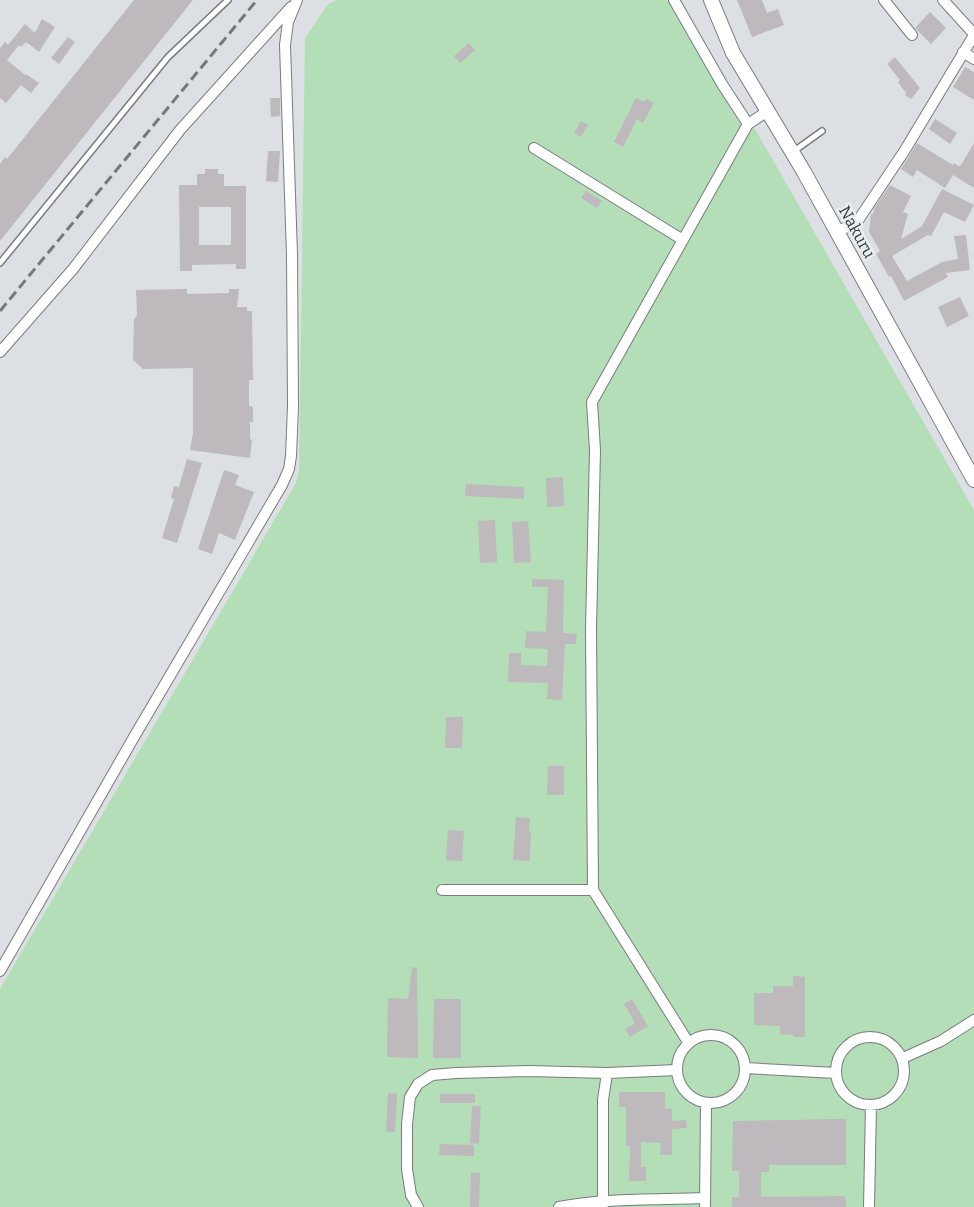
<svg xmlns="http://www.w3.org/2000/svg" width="974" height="1207" viewBox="0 0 974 1207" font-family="Bitter,serif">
	<rect width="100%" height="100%" fill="#dce0e4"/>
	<path fill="#b4deb7" d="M337,0h337l74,117 226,393v697h-974v-218l296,-506 3,-12 6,-433 23,-34z"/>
	<path fill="#beb9bc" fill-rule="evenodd" d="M134,0h59l-193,241v-77l5,-7 2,2z
		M737,0h25l5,13 11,-4 6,16 -32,12z
		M930,12l16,16 -15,16 -16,-16z
		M42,19l13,8 -16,25 -13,-10 -5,5 -2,-2 -12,15 18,15 1,-1 13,9 -8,10 -10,-8 -15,18 -6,-5v-50l5,-6 3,3 17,-21 10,9z
		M68,37l7,5 -16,22 -8,-6z
		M469,43l6,7 -15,13 -6,-7z
		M895,57l25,31 -9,11 -6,-4 1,-2 -8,-11 2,-2 -13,-16z
		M965,67l9,5v28l-21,-13z
		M270,98h10v18l-9,1z
		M636,98l8,4 2,-3 8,4 -11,20 -6,-4 -14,28 -9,-5z
		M935,119l22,14 -7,11 -21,-15z
		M581,121l7,4 -7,12 -7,-4z
		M917,143l36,22 1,-2 5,3 2,-1 13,-22v45l-21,-13 -8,13 -28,-18 -4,7 -12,-8z
		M268,151h12l-2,31 -12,-1z
		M205,169h13v5h6v12h22v83h-10v-5l-44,1v6h-12l-1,-86h18v-11h8zM199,207h32v38h-32z
		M890,185l21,11 -8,16 5,2 -7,25 21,-13 20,-37 32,16 -9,17 -21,-10 -13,24 -3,-1 -36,21 15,25 35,-19 16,-3 -4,-23 12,-1 4,35 -24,3 2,4 -44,24 -13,-25 -2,1 -13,-23 4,-3 -11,-19 2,-18h2l2,-7z
		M586,191l16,10 -5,7 -16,-10z
		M187,289v5l42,-1v-4h10l-2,18h10v4h5l1,69h-4v26l4,1v15h-3v17l2,1 -2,18 -60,-8 3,-17v-65l-50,1 -10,-9 1,-41 3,-3 -1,-26z
		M960,297l9,19 -22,11 -9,-20z
		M187,459l15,4 -25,80 -15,-5 12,-39 -3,-1 3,-12 5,1z
		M224,470l15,5 -4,10 19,7 -19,48 -16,-7 -7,21 -14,-5z
		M563,477l1,29 -17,1 -1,-29z
		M466,484l58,3v12l-59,-3z
		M495,520l2,42 -17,1 -2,-42z
		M528,521l3,41 -17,1 -2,-41z
		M532,579l32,1 -1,53 14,1 -1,10h-11l-3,56 -15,-1 1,-16 -40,-1 1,-29h12v12l26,1 1,-17 -23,-1 1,-17 20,1 2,-45h-16z
		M446,717h17l-1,31h-17z
		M548,766h16v29h-17z
		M516,817l14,1 -1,14h2l-1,29 -17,-1z
		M448,830l16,1 -2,30 -16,-1z
		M412,967l5,1 1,90 -31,-1 1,-59 20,1z
		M793,976l12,1v60h-12v-2l-13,-1v-8l-26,-1v-32h19v-7h20z
		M434,999h27v59h-28z
		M632,999l16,27 -18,11 -5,-8 10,-6 -11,-19z
		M619,1092h46v17h7v12l14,-1 1,8 -15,1v26h-12l1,-12 -20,-1v25h5v14h-17l1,-35h-4v-39h-7z
		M388,1093l9,1 -2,38h-9z
		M440,1094h35v9h-35z
		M472,1106h9l-2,38 -9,-1z
		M833,1119h13v46h-77v7h-8v25l84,-1 1,11h-114v-10h7v-26h-7l1,-50z
		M440,1144l34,1v11l-35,-1z
		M471,1172l9,1 -1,34h-9z"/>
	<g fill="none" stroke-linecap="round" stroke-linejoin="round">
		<defs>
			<path id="lane" d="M794,151l28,-20
				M0,263l168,-206 60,-57"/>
			<path id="street" d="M674,0l48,84 26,40 20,-13
				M884,0l28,35
				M943,0l31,34
				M963,52l11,7
				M534,148l149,92
				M837,231l16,-6 6,-6 46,-69 69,-115
				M0,352l73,-83 107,-139 111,-123
				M442,890h151
				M0,971l134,-234 148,-252 7,-16 2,-13 2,-50 -1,-151 -7,-210 3,-23 9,-22
				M677 1069a34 34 0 1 1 68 0a34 34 0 1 1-68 0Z
				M836 1071a34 34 0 1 1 68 0a34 34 0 1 1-68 0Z
				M688,1042l-95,-152 -2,-261 4,-179 -3,-48 156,-278
				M903,1058l38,-17 33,-21
				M746,1068l90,5
				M418,1207l-7,-12 -4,-26v-45l3,-27 8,-13 14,-9 24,-2 73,-2 78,2
				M559,1207c47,-9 98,-7 146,-9
				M603,1207v-107l4,-27 70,-3
				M705,1207l1,-104
				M869,1207l2,-102"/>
			<path id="secondary" d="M711,0l22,53 71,119 170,308"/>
		</defs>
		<use href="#lane" stroke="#797c7f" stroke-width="8"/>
		<use href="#street" stroke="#797c7f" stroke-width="12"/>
		<use href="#secondary" stroke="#797c7f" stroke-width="16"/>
		<use href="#lane" stroke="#fff" stroke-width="5"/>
		<use href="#street" stroke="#fff" stroke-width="10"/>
		<use href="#secondary" stroke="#fff" stroke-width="14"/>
		<path stroke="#75787a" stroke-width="3" stroke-dasharray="10 5" stroke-linecap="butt" d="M0,311l257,-311"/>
	</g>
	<g text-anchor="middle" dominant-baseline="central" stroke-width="5" stroke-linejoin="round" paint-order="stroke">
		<g font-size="16" fill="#363839" stroke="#e9eef1">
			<text transform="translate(857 232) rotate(61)">Nakuru</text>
		</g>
	</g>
</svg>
